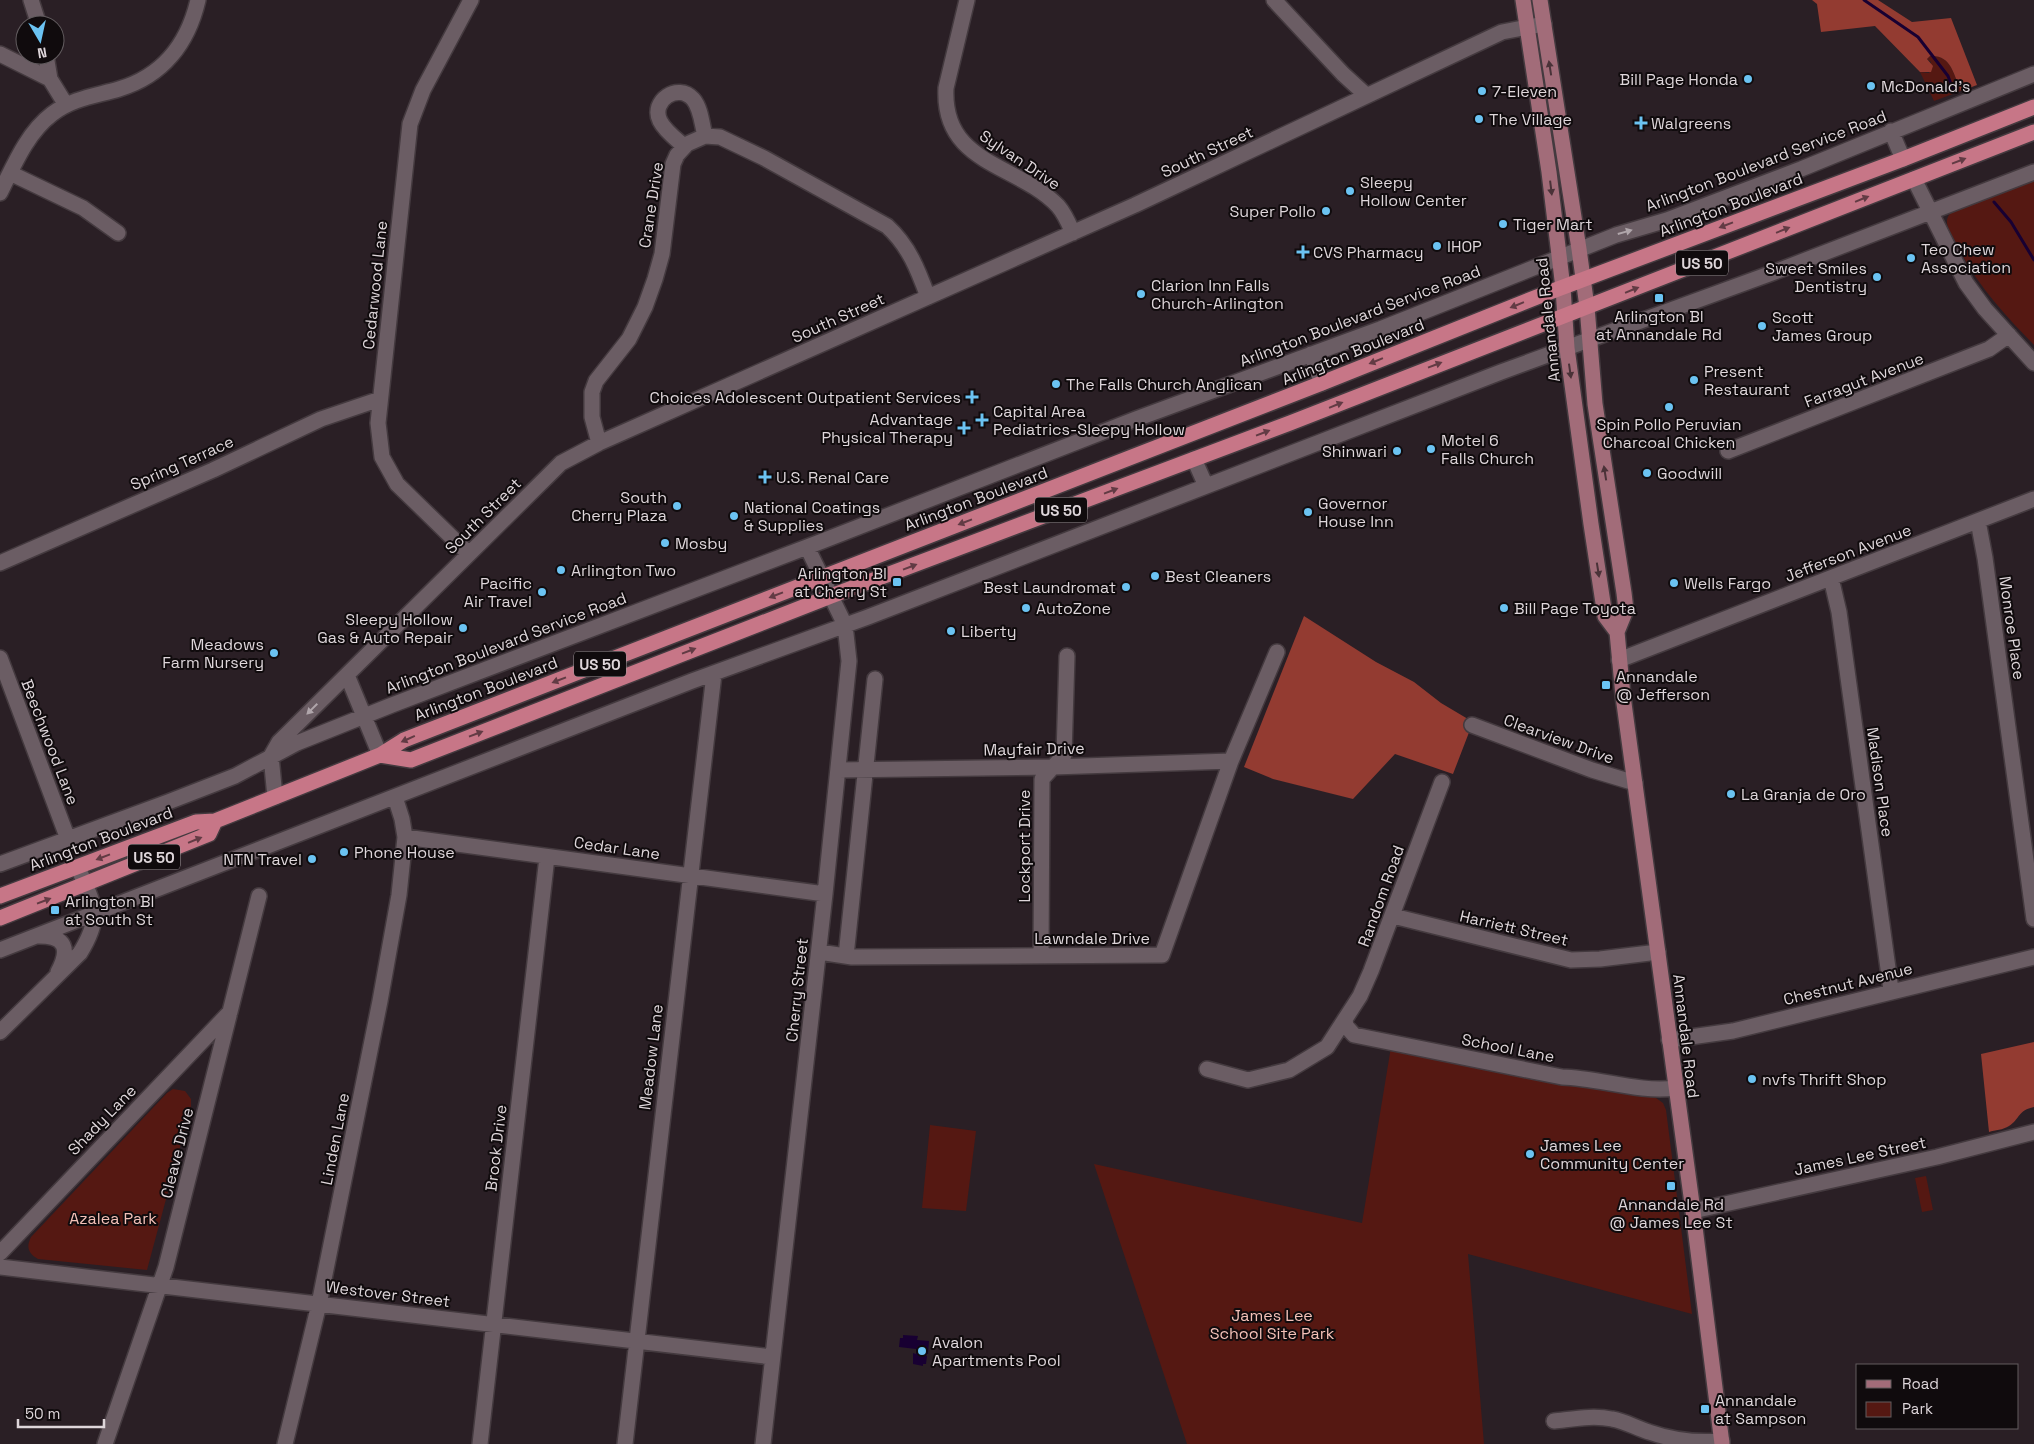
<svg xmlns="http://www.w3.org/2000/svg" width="2034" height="1444" viewBox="0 0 2034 1444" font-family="'Space Grotesk',sans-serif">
	<rect width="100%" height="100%" fill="#2a1f25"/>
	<path fill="#551812" d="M1930,56c22,-1 23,18 31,35l-27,10 -14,-29 9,1 2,-11 -4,-3z
		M2034,179v166c-31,-32 -60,-63 -79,-104 -3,-6 -9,-14 -8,-21 1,-6 6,-9 10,-12z
		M1391,1047l173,38 17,-2 75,15 7,5 3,7 26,204 -224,-60 16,190h-297l-93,-280 268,59z
		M173,1089l12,2 6,8v7l-44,164 -109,-11c-10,-6 -12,-12 -7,-22l136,-144z
		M930,1125l46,6 -10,80 -44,-3z
		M1926,1176l7,34 -11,2 -7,-34z"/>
	<path fill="#933b31" d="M1812,0h66l34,22 39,-4 26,67 -16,6c-8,-17 -9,-36 -31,-35l-3,3 6,7 -2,6h-11l-45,-46 -54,6 -4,-28z
		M1304,616l72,46 38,20 27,21 32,19 -20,52 -58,-20 -42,45 -80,-20 -29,-12z
		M2034,1042v65c-16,3 -14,12 -25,19 -6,4 -14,4 -20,6l-8,-78z"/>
	<path fill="#180032" d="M903,1335l15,1 -1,4 12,1 -1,13h-4l3,2 -1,8h-3v2l-10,-2v-11l3,1v-5l-17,-2 1,-9h3z"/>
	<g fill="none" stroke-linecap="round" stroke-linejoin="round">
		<path stroke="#180032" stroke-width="3" d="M1864,0l54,37 30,39 6,16
			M1994,202l17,20 23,38"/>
		<defs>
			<path id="minor" d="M31,0l8,25
				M967,0l-21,88c-4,77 71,75 112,118 7,8 11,18 15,27
				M1274,0l69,74 23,21
				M0,54l50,25 16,26
				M46,55l4,24
				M1891,131l12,28
				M684,146c-8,-7 -19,-15 -24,-25 -10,-20 18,-39 33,-22 8,9 9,26 12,37
				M10,173l73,35 35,25
				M1914,179l52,104 19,26 49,54
				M0,193c14,-28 27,-60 52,-79 21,-16 43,-18 67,-25 44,-13 69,-46 79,-89
				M1311,354l11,29
				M599,443l-7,-26v-25l4,-11 33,-42 16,-32 10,-28 7,-25 11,-90 4,-9 10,-11 18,-8 15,1 44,21 123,68c22,20 31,44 41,71
				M1728,451l261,-102 20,-14
				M1194,459l12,27
				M1978,521l7,37 49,361
				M469,554l-72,-70 -15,-27 -4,-34 32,-299 13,-34 48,-90
				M0,563l213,-93 108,-51 59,-20
				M1831,578l8,34 52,378
				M0,658l68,181
				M1619,660l415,-161
				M347,675l33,80
				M1472,725l120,45 43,13
				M838,770l215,-3 178,-6
				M275,797l-4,-41 8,-14 282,-279 38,-20 536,-238 367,-173 42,-8
				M405,837l420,57
				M0,864l168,-62 67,-26 62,-33 95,-38 415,-158 329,-128 244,-90 236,-94 51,-15 134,-51 233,-95
				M1393,916l178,44 29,-1 58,-7
				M39,936c27,0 31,13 19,36
				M0,950l692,-269 176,-64 633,-245 271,-99 262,-101
				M819,952l33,5 310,-2 69,-194 46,-109
				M846,956l29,-277
				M1041,956l1,-177 22,-24 3,-99
				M1345,1019l1,7 8,9 208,42c38,1 76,16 114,11
				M0,1032l80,-79c24,-39 13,-48 -2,-86
				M1669,1040l64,-9 301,-74
				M1207,1069l41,11 41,-10 38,-23 33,-51 11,-25 71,-189
				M1693,1211l244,-54 97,-25
				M0,1253l230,-241
				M0,1267l772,90
				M1554,1421c19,-2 39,-6 58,-2 13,2 24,9 37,13 23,8 48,11 73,9
				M105,1444l61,-177 93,-371
				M285,1444l34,-140 61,-303 19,-106 6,-58 -3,-18 -7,-22
				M480,1444l67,-587
				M625,1444l89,-770
				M763,1444l62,-550 24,-233 -4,-36 -38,-78"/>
			<path id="major" d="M1523,0l26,172 14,116 4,60 24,176 14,92 12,16
				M1540,0l39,249 8,58 8,97 29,189 2,17 -9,22 6,64 70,515 29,233"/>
			<path id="highway" d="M380,755l31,5 420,-164 459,-173 744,-291
				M0,896l196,-74 19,-1 165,-66 24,-15 918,-357 220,-88 361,-136 131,-52
				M0,918l209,-84 6,-13"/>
		</defs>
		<use href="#minor" stroke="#443a3f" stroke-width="18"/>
		<use href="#major" stroke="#443a3f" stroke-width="18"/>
		<use href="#highway" stroke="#443a3f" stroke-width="18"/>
		<use href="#minor" stroke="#6b5d64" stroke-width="15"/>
		<use href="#major" stroke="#a26c79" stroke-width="15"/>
		<use href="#highway" stroke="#c77687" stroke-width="15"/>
	</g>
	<defs><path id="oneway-solid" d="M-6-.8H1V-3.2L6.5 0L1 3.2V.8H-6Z" transform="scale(1.25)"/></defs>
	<g fill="#4a3238">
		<use href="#oneway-solid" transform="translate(1550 68) rotate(-99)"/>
		<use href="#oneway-solid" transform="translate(1551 188) rotate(83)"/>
		<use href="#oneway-solid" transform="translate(1570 371) rotate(82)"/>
		<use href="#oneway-solid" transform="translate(1605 473) rotate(-99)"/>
		<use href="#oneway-solid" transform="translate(1598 570) rotate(81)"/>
	</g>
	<g fill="#623b44">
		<use href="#oneway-solid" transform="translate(1959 161) rotate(-21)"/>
		<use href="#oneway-solid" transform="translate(1862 199) rotate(-22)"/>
		<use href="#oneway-solid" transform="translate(1726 225) rotate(159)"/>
		<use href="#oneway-solid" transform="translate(1783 230) rotate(-22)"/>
		<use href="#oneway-solid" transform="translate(1632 290) rotate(-22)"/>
		<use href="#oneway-solid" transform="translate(1517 305) rotate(158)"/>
		<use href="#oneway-solid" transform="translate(1376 361) rotate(158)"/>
		<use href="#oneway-solid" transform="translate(1435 365) rotate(-21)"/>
		<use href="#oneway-solid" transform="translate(1336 405) rotate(-22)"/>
		<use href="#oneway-solid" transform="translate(1263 433) rotate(-21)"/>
		<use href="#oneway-solid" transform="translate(1111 491) rotate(-21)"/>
		<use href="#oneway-solid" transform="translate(965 522) rotate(159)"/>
		<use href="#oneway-solid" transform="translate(910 567) rotate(-21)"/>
		<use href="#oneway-solid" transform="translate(776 595) rotate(159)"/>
		<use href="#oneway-solid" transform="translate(689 651) rotate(-21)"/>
		<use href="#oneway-solid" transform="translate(559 680) rotate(159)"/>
		<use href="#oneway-solid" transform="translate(476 734) rotate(-21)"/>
		<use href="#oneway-solid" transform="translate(408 739) rotate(156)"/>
		<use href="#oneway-solid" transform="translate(195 840) rotate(-22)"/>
		<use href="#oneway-solid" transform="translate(103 857) rotate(159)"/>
		<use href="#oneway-solid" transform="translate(44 901) rotate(-21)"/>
	</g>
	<g fill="#b0a6ab">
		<use href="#oneway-solid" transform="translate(1625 232) rotate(-16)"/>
		<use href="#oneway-solid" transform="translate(312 709) rotate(135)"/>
	</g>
	<g fill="#6bc3f2" stroke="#100b0d" stroke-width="2">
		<circle cx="1748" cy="79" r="5"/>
		<circle cx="1871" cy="86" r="5"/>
		<circle cx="1482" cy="91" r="5"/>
		<circle cx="1479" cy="119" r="5"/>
		<path d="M1638.5 115.5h5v5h5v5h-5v5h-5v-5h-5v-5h5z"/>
		<circle cx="1350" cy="191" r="5"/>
		<circle cx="1326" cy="211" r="5"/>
		<circle cx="1503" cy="224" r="5"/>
		<circle cx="1437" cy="246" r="5"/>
		<path d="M1300.5 244.5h5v5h5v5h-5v5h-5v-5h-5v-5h5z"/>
		<circle cx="1911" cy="258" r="5"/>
		<circle cx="1877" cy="277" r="5"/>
		<circle cx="1141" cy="294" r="5"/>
		<rect x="1654" y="293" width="10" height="10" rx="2.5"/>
		<circle cx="1762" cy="326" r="5"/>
		<circle cx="1694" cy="380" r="5"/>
		<circle cx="1056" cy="384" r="5"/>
		<path d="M969.5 389.5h5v5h5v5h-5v5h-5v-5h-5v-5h5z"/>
		<circle cx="1669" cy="407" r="5"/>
		<path d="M979.5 412.5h5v5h5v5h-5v5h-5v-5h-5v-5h5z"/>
		<path d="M961.5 420.5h5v5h5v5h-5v5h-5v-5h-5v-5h5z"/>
		<circle cx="1431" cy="449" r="5"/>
		<circle cx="1397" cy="451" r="5"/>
		<circle cx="1647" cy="473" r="5"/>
		<path d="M762.5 469.5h5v5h5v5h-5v5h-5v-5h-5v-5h5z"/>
		<circle cx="677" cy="506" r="5"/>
		<circle cx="1308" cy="512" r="5"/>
		<circle cx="734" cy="516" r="5"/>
		<circle cx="665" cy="543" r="5"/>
		<circle cx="561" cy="570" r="5"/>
		<circle cx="1155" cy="576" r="5"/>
		<rect x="892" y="577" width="10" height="10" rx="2.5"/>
		<circle cx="1674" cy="583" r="5"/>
		<circle cx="1126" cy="587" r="5"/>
		<circle cx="542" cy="592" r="5"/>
		<circle cx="1026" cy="608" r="5"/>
		<circle cx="1504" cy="608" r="5"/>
		<circle cx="463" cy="628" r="5"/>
		<circle cx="951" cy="631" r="5"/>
		<circle cx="274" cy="653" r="5"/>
		<rect x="1601" y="680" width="10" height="10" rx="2.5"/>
		<circle cx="1731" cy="794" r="5"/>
		<circle cx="344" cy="852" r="5"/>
		<circle cx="312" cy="859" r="5"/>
		<rect x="50" y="905" width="10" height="10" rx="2.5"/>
		<circle cx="1752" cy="1079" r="5"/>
		<circle cx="1530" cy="1154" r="5"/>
		<rect x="1666" y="1181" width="10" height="10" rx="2.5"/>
		<circle cx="922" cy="1351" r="5"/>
		<rect x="1700" y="1404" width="10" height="10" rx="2.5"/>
	</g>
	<g text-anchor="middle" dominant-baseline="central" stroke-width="4" stroke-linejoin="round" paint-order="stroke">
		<g fill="#100b0d" stroke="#a0999c" stroke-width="1">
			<rect x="1676" y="250.5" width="52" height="25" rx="4"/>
			<rect x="1035" y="497.5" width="52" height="25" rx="4"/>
			<rect x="574" y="651.5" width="52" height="25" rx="4"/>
			<rect x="128" y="844.5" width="52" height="25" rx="4"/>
		</g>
		<g font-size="15" font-weight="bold" fill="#ded6da">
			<text x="1702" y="263">US 50</text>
			<text x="1061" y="510">US 50</text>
			<text x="600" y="664">US 50</text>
			<text x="154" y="857">US 50</text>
		</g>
		<g font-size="16" fill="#ded6da" stroke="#100b0d" text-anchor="start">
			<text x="1738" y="79" text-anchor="end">Bill Page Honda</text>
			<text x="1881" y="86">McDonald's</text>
			<text x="1492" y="91">7-Eleven</text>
			<text x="1489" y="119">The Village</text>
			<text x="1651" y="123">Walgreens</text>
			<text x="1360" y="182">Sleepy<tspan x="1360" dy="18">Hollow Center</tspan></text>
			<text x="1316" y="211" text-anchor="end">Super Pollo</text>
			<text x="1513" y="224">Tiger Mart</text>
			<text x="1447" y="246">IHOP</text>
			<text x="1921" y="249">Teo Chew<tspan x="1921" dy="18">Association</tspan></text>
			<text x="1313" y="252">CVS Pharmacy</text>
			<text x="1867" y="268" text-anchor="end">Sweet Smiles<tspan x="1867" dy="18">Dentistry</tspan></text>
			<text x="1151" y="285">Clarion Inn Falls<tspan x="1151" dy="18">Church-Arlington</tspan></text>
			<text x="1659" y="316" text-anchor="middle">Arlington Bl<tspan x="1659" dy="18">at Annandale Rd</tspan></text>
			<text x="1772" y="317">Scott<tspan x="1772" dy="18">James Group</tspan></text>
			<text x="1704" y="371">Present<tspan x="1704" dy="18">Restaurant</tspan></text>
			<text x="1066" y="384">The Falls Church Anglican</text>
			<text x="961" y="397" text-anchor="end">Choices Adolescent Outpatient Services</text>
			<text x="993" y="411">Capital Area<tspan x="993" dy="18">Pediatrics-Sleepy Hollow</tspan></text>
			<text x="953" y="419" text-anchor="end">Advantage<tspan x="953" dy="18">Physical Therapy</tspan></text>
			<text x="1669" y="424" text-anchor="middle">Spin Pollo Peruvian<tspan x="1669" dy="18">Charcoal Chicken</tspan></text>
			<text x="1441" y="440">Motel 6<tspan x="1441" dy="18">Falls Church</tspan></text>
			<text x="1387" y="451" text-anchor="end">Shinwari</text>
			<text x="1657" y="473">Goodwill</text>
			<text x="776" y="477">U.S. Renal Care</text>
			<text x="667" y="497" text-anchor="end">South<tspan x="667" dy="18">Cherry Plaza</tspan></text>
			<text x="1318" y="503">Governor<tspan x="1318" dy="18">House Inn</tspan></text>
			<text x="744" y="507">National Coatings<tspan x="744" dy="18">&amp; Supplies</tspan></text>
			<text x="675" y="543">Mosby</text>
			<text x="571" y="570">Arlington Two</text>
			<text x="887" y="573" text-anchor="end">Arlington Bl<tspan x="887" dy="18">at Cherry St</tspan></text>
			<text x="1165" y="576">Best Cleaners</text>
			<text x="532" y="583" text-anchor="end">Pacific<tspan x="532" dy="18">Air Travel</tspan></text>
			<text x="1684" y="583">Wells Fargo</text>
			<text x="1116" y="587" text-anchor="end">Best Laundromat</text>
			<text x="1036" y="608">AutoZone</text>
			<text x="1514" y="608">Bill Page Toyota</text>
			<text x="453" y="619" text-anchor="end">Sleepy Hollow<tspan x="453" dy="18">Gas &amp; Auto Repair</tspan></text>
			<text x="961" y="631">Liberty</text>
			<text x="264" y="644" text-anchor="end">Meadows<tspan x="264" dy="18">Farm Nursery</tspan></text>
			<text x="1616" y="676">Annandale<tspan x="1616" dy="18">@ Jefferson</tspan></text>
			<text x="1741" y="794">La Granja de Oro</text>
			<text x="354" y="852">Phone House</text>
			<text x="302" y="859" text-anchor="end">NTN Travel</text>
			<text x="65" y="901">Arlington Bl<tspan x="65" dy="18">at South St</tspan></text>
			<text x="1762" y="1079">nvfs Thrift Shop</text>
			<text x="1540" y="1145">James Lee<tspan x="1540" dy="18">Community Center</tspan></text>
			<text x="1671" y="1204" text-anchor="middle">Annandale Rd<tspan x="1671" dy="18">@ James Lee St</tspan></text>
			<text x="932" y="1342">Avalon<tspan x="932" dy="18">Apartments Pool</tspan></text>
			<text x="1715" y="1400">Annandale<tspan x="1715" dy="18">at Sampson</tspan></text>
		</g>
		<g font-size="16" fill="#ded6da" stroke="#100b0d">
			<text transform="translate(1207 152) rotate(-25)">South Street</text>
			<text transform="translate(1020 160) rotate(34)">Sylvan Drive</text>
			<text transform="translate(1766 161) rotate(-21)">Arlington Boulevard Service Road</text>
			<text transform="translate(651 205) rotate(-81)">Crane Drive</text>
			<text transform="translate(1731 205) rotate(-21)">Arlington Boulevard</text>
			<text transform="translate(375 285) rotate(-84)">Cedarwood Lane</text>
			<text transform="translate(1360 316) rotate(-21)">Arlington Boulevard Service Road</text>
			<text transform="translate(838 318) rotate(-24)">South Street</text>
			<text transform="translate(1548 320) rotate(-96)">Annandale Road</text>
			<text transform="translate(1353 352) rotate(-22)">Arlington Boulevard</text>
			<text transform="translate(1864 380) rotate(-21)">Farragut Avenue</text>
			<text transform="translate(182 463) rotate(-24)">Spring Terrace</text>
			<text transform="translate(976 499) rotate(-21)">Arlington Boulevard</text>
			<text transform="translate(483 516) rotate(-45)">South Street</text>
			<text transform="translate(1848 553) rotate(-21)">Jefferson Avenue</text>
			<text transform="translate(2012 628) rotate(82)">Monroe Place</text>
			<text transform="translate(506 643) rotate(-21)">Arlington Boulevard Service Road</text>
			<text transform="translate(486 689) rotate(-21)">Arlington Boulevard</text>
			<text transform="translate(1559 739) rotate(20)">Clearview Drive</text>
			<text transform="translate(50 742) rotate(69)">Beechwood Lane</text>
			<text transform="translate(1034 749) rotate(-1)">Mayfair Drive</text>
			<text transform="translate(1880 782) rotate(82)">Madison Place</text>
			<text transform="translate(101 839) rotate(-21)">Arlington Boulevard</text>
			<text transform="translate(1024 846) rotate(-90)">Lockport Drive</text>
			<text transform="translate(617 848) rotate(8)">Cedar Lane</text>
			<text transform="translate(1381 896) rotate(-70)">Random Road</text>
			<text transform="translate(1514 928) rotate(13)">Harriett Street</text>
			<text x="1092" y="938">Lawndale Drive</text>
			<text transform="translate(1848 984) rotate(-14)">Chestnut Avenue</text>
			<text transform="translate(797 990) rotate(-84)">Cherry Street</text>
			<text transform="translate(1686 1036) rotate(83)">Annandale Road</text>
			<text transform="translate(1508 1048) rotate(11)">School Lane</text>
			<text transform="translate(651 1057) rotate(-83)">Meadow Lane</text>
			<text transform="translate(102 1120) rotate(-46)">Shady Lane</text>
			<text transform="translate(335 1139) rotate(-79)">Linden Lane</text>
			<text transform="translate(496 1148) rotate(-83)">Brook Drive</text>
			<text transform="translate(177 1153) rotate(-76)">Cleave Drive</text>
			<text transform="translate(1860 1156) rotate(-12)">James Lee Street</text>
			<text transform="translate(388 1294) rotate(7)">Westover Street</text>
		</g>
		<g font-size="16" fill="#f4c1b8" stroke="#100b0d">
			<text x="113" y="1218">Azalea Park</text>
			<text x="1272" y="1315">James Lee<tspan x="1272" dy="18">School Site Park</tspan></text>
		</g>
	</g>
	<rect x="1856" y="1364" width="162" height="65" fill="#100b0d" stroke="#625c5f"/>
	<rect x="1866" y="1380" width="25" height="8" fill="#a26c79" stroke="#625c5f"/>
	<text x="1902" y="1389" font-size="15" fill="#ded6da">Road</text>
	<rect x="1866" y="1402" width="25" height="15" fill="#551812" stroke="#625c5f"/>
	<text x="1902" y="1414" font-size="15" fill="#ded6da">Park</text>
	<g transform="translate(40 40) rotate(171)"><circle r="24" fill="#100b0d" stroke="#625c5f"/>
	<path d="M0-4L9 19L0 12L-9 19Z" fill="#6bc3f2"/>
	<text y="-8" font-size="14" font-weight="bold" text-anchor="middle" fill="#ded6da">N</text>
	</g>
	<path d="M18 1419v8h86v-8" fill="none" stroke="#ded6da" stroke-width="2.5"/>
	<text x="25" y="1419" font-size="15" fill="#ded6da" stroke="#100b0d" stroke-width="4" paint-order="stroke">50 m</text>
</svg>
